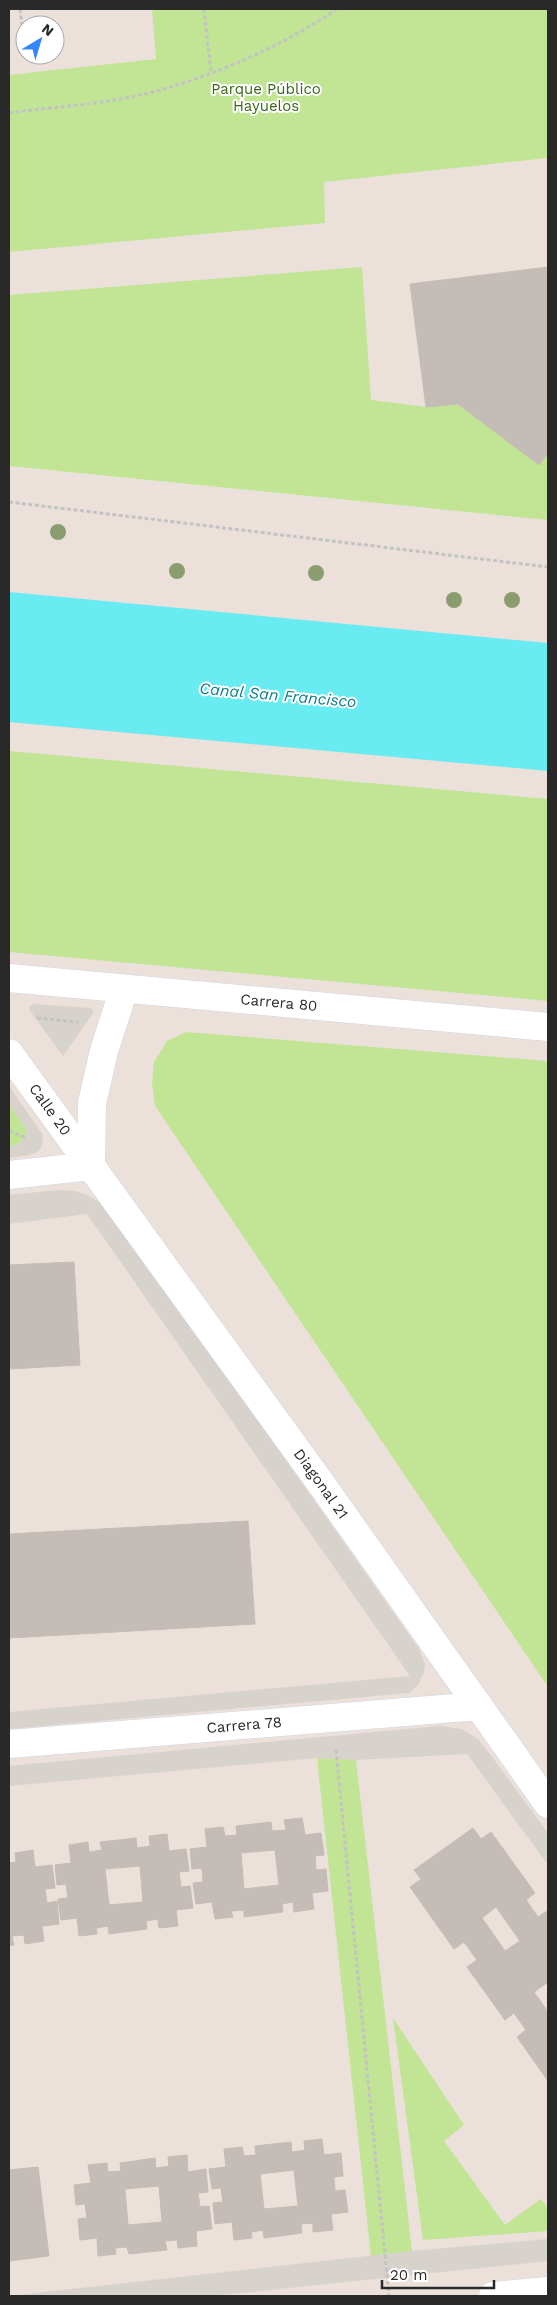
<svg xmlns="http://www.w3.org/2000/svg" width="557" height="2305" viewBox="0 0 557 2305" font-family="'Work Sans',sans-serif">
	<rect width="100%" height="100%" fill="#ece0da"/>
	<path fill="#c1e594" d="M152,9h396v149l-224,24 1,41 -316,29v-177l147,-16z
		M362,267l9,133 55,7 32,-3 82,60 8,-11v67l-539,-54v-171z
		M9,751l539,48v202l-539,-49z
		M186,1032l362,29v626l-393,-581 -3,-23 2,-21 13,-21z
		M9,1104l15,22 3,7 -7,10 -11,4z
		M317,1758l39,2 56,491 -41,6z
		M393,2018l71,107 -20,16 61,84 36,-26 7,9v23l-125,9z"/>
	<path fill="#d8d2cd" d="M33,1004l58,4 3,4 -31,44 -33,-45 -1,-4z
		M9,1086l34,49 -1,11 -5,6 -8,3 -20,3v-11l11,-4 7,-10 -3,-7 -15,-22z
		M58,1190l18,1 9,3 16,9 14,15 304,431 6,15 -1,8 -6,13 -9,8 -400,36v-17l401,-36 -323,-462 -78,10v-29z
		M439,1726l23,3 16,10 12,15 58,79v32l-81,-111 -111,6 -39,-2 -308,28v-20z
		M548,2239v22l-336,35h-203l403,-45z"/>
	<path fill="#69ebf2" d="M9,592l539,51v128l-539,-49z"/>
	<path fill="#c4bcb6" stroke="#c7bcb4" fill-rule="evenodd" d="M548,267v186l-9,12 -81,-61 -32,3 -16,-123z
		M74,1262l6,103 -71,4v-104z
		M248,1521l7,103 -246,14v-104z
		M302,1818l3,17 16,-2 3,22 -9,1 1,14 10,-1 2,22 -16,2 2,16 -20,3 -1,-10 -11,2 1,8 -39,5v-7l-13,1 2,6 -18,2 -3,-17 -16,2 -3,-21 10,-1 -1,-14 -10,1 -2,-20 17,-2 -2,-18 18,-2 2,9 12,-1 -1,-9 35,-4 1,9 14,-1 -2,-10zM275,1850l4,35 -35,4 -3,-36z
		M473,1828l8,11 10,-7 44,61 -9,7 12,17 9,-6 1,1v70l-14,10 14,20v69l-31,-44 9,-7 -12,-17 -9,7 -38,-53 10,-7 -13,-18 -10,7 -44,-62 11,-8 -7,-9zM496,1907l24,34 -15,10 -23,-33z
		M167,1834l2,17 17,-2 3,22 -10,1 2,15 9,-1 3,22 -17,2 2,16 -19,2 -1,-9 -12,2 1,8 -38,5 -1,-8 -12,2 1,6 -18,2 -2,-18 -16,2 -3,-21 10,-1 -2,-14 -9,1 -2,-20 16,-2 -2,-18 19,-3 1,10 13,-2 -2,-8 36,-4 1,10 13,-2 -1,-10zM140,1866l3,36 -34,3 -4,-36z
		M33,1850l2,17 17,-2 3,23 -10,1 2,14 10,-2 2,23 -17,2 2,15 -19,3 -1,-9 -12,1 2,9 -5,1v-83l7,-1 -1,-9z
		M322,2139l2,16 17,-2 2,23 -9,1 1,14 10,-1 3,22 -17,2 2,16 -20,2v-9l-12,1 1,9 -38,5 -1,-8 -12,2 1,6 -18,2 -2,-18 -17,2 -2,-21 10,-1 -2,-14 -9,1 -3,-20 17,-2 -2,-18 18,-2 2,9 12,-1 -1,-9 36,-4 1,10 13,-2 -1,-9zM294,2170l4,36 -34,3 -4,-35z
		M187,2155l1,17 18,-3 2,23 -10,1 2,14 9,-1 3,23 -16,2 1,15 -19,2 -1,-8 -12,1 2,9 -38,4 -2,-7 -12,1 1,6 -18,2 -1,-18 -17,2 -2,-21 9,-1 -2,-14 -9,1 -2,-20 17,-2 -3,-18 19,-2 1,9 13,-1 -1,-8 35,-5 1,10 13,-2 -1,-9zM159,2186l3,36 -34,3 -3,-36z
		M38,2167l11,89 -40,5v-91z"/>
	<g fill="none" stroke-linecap="round" stroke-linejoin="round">
		<defs>
			<g id="minor">
				<path id="s1" d="M9,978l539,49"/>
				<path id="s2" d="M9,1053l313,432 226,319"/>
				<path d="M91,1166l1,-63 12,-52 20,-62"/>
				<path d="M9,1175l82,-9"/>
				<path id="s3" d="M9,1744l470,-38"/>
				<path d="M493,2296l55,-5"/>
			</g>
		</defs>
		<use href="#minor" stroke="#cfd7e2" stroke-width="29"/>
		<path stroke="#c3c3c3" stroke-width="3" stroke-dasharray="4 2.5" stroke-linecap="butt" d="M20,9l3,23
			M204,9l7,64
			M9,113c35,-5 70,-7 105,-13 75,-12 161,-49 223,-91
			M9,502l539,65
			M37,1018l41,4
			M9,1131l18,7
			M336,1750l53,546"/>
		<use href="#minor" stroke="#fff" stroke-width="28"/>
	</g>
	<g fill="#8a9d6f">
		<circle cx="58" cy="532" r="8"/>
		<circle cx="177" cy="571" r="8"/>
		<circle cx="316" cy="573" r="8"/>
		<circle cx="454" cy="600" r="8"/>
		<circle cx="512" cy="600" r="8"/>
	</g>
	<g text-anchor="middle" dominant-baseline="central" stroke-width="4" stroke-linejoin="round" paint-order="stroke">
		<g font-size="15" fill="#396717" stroke="#fff">
			<text x="266" y="89">Parque Público<tspan x="266" dy="17">Hayuelos</tspan></text>
		</g>
		<g font-size="15" fill="#292929" stroke="#fff">
			<text stroke="none"><textPath href="#s1" startOffset="271">Carrera 80</textPath></text>
			<text stroke="none"><textPath href="#s2" startOffset="70">Calle 20</textPath></text>
			<text stroke="none"><textPath href="#s2" startOffset="532">Diagonal 21</textPath></text>
			<text stroke="none"><textPath href="#s3" startOffset="236">Carrera 78</textPath></text>
		</g>
		<g font-size="16" font-style="italic" fill="#0a7d8f" stroke="#fff">
			<text transform="translate(278 695) rotate(5)">Canal San Francisco</text>
		</g>
	</g>
	<rect width="557" height="2305" fill="none" stroke="#292929" stroke-width="20"/>
	<g transform="translate(40 40) rotate(38)"><circle r="24" fill="#ffffff" stroke="#a9a9a9"/>
	<path d="M0-4L9 19L0 12L-9 19Z" fill="#3485ff"/>
	<text y="-8" font-size="14" font-weight="bold" text-anchor="middle" fill="#292929">N</text>
	</g>
	<path d="M382 2280v8h112v-8" fill="none" stroke="#292929" stroke-width="2.5"/>
	<text x="390" y="2280" font-size="15" fill="#292929" stroke="#ffffff" stroke-width="4" paint-order="stroke">20 m</text>
</svg>
